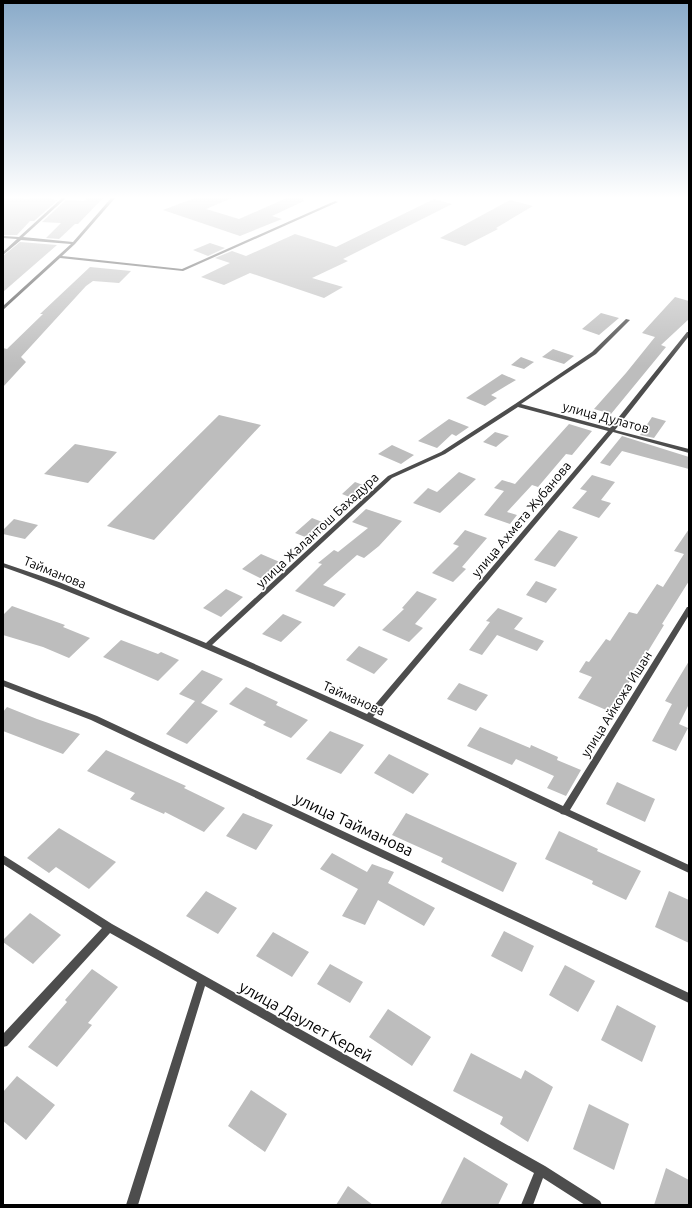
<svg xmlns="http://www.w3.org/2000/svg" width="692" height="1208" viewBox="0 0 692 1208" font-family="Ubuntu,sans-serif">
	<rect width="100%" height="100%" fill="#fff"/>
	<path fill="#bdbdbd" d="M3,197l25,2 3,-2h22l-3,2 8,1 -24,21h-4l-13,14h-14z
		M88,197h16l-26,27h-3l-16,15 -13,-1 15,-15 -19,-1 24,-22 18,1z
		M197,197h37l-28,12 33,10 50,-22h13l2,4 -32,15 10,3 -42,17 -77,-26z
		M434,199l18,5 -109,55 5,2 -36,17 31,9 -19,11 -74,-25 -26,12 -23,-8 29,-14 -15,-5 17,-7 14,5 49,-22 41,13z
		M510,200l23,6 -37,22 2,1 -33,17 -25,-8z
		M20,242l37,3 -54,47v-36z
		M210,243l15,5 -17,8 -15,-6z
		M90,267l41,4 -12,12 -26,-2 -7,5 -65,71 5,5 -23,25v-39l4,1 36,-35h-3z
		M675,297l14,4v18l-28,26 5,2 -55,67 -17,-5 32,-36 29,-36 -13,-4z
		M601,313l18,5 -20,17 -17,-6z
		M553,349l21,7 -10,8 -22,-7z
		M521,357l13,5 -10,7 -13,-4z
		M502,374l14,6 -25,15 6,3 -12,8 -19,-8z
		M219,415l42,10 -107,115 -47,-14z
		M652,417l14,4 -12,17 -14,-3z
		M449,419l20,8 -13,9 -4,-2 -15,14 -19,-7z
		M569,424l23,7 -20,24 -6,-1 -28,33 -6,-2 -25,27 10,3 -7,9 -26,-9 20,-24 -10,-3 8,-8 13,4z
		M495,432l14,4 -13,11 -13,-5z
		M622,436l67,21v12l-67,-18 -12,15 -10,-3z
		M75,444l42,8 -29,31 -44,-9z
		M392,445l22,10 -13,9 -23,-10z
		M459,472l17,7 -36,34 -27,-10 15,-15 9,4z
		M592,475l23,7 -14,18 10,3 -12,15 -27,-10 15,-17 -7,-2z
		M355,482l16,6 -14,12 -15,-6z
		M366,509l36,12 -23,25 -15,12 -7,-3 -34,30 23,9 -12,13 -39,-16 27,-27 -4,-1 16,-13 4,2 30,-24 -16,-6z
		M312,518l18,7 -17,15 -18,-7z
		M14,519l24,6 -13,14 -22,-5v-4z
		M689,529v52l-27,43 2,1 -53,87 -33,-14 14,-21 -13,-5 7,-11 3,1 17,-23 4,2 19,-29 8,2 20,-30 6,3 21,-33 -10,-3z
		M465,530l22,8 -25,29 4,2 -13,13 -21,-9 27,-27 -6,-2z
		M559,530l19,7 -23,30 -21,-7z
		M261,554l21,9 -20,16 -20,-10z
		M536,581l21,8 -11,14 -20,-8z
		M226,589l17,8 -22,20 -18,-9z
		M417,591l20,8 -22,25 8,4 -14,14 -27,-12 22,-21 -2,-1z
		M12,606l53,19 -2,2 27,11 -21,20 -26,-11 -40,-12v-20z
		M498,608l25,10 -9,11 30,12 -7,10 -40,-16 -15,20 -13,-5 21,-28 -4,-1z
		M283,614l19,8 -21,20 -19,-8z
		M121,640l37,14 3,-2 18,8 -21,21 -55,-24z
		M359,646l29,13 -14,15 -28,-14z
		M689,661v43l-10,20 9,4 -12,23 -24,-10 20,-37 -7,-3z
		M202,670l21,9 -22,24 17,8 -31,33 -21,-10 29,-33 -16,-7z
		M459,683l29,12 -12,16 -29,-12z
		M246,687l32,15 -2,3 32,15 -17,18 -28,-13 3,-3 -37,-18z
		M7,707l30,12 43,15 -17,20 -60,-23v-19z
		M480,727l50,21 1,-3 27,12 -1,3 24,10 -15,26 -19,-8 7,-12 -38,-17 -4,6 -45,-19z
		M330,731l34,14 -23,29 -35,-15z
		M106,750l80,36 -2,2 41,20 -21,24 -39,-20 -1,2 -34,-15 5,-6 -48,-22z
		M389,754l40,20 -16,20 -39,-21z
		M617,782l38,17 -10,23 -39,-18z
		M243,813l30,12 -17,25 -30,-14z
		M406,813l111,50 -14,29 -62,-30 2,-4 -51,-23z
		M59,828l57,34 -27,27 -33,-22 -7,6 -22,-15z
		M559,831l39,18 -1,2 44,20 -15,29 -34,-16 1,-3 -48,-22z
		M332,853l35,19 5,-8 22,8 -6,11 47,25 -11,18 -46,-26 -13,25 -23,-9 16,-27 -38,-20z
		M206,891l31,17 -19,26 -32,-18z
		M669,891l20,9v43l-34,-16z
		M30,913l31,22 -28,29 -30,-22v-2z
		M504,931l30,15 -12,26 -31,-16z
		M273,932l36,20 -17,25 -36,-21z
		M330,964l33,18 -13,21 -33,-19z
		M565,965l30,16 -17,31 -29,-17z
		M92,969l26,18 -30,36 4,2 -35,42 -29,-20 39,-45 -2,-2z
		M617,1005l39,21 -14,36 -41,-22z
		M388,1009l43,28 -19,29 -43,-29z
		M471,1053l50,26 4,-9 28,17 -25,55 -28,-18 3,-7 -50,-26z
		M17,1076l38,29 -29,35 -23,-19v-29z
		M251,1090l36,24 -22,38 -37,-26z
		M589,1104l40,20 -15,46 -41,-21z
		M464,1157l44,27 -10,21h-58z
		M666,1168l23,12v25h-35z
		M348,1186l25,19h-37z"/>
	<g fill="none" stroke-linecap="round" stroke-linejoin="round">
		<path fill="#4d4d4d" fill-rule="evenodd" d="M63,197h4l-44,40 50,5 39,-45h4l-41,47 -13,12 120,13 153,-68 3,1 -155,69 -123,-13 -57,52v-4l68,-62 -50,-4 -18,15v-3l14,-13 -14,-1v-2l16,1z
			M626,319l4,1 -34,34 -75,50 89,24 77,-96h2v4l-74,94 74,19v4l-76,-21 -240,285 190,89 124,-199h2v8l-119,195 119,55v8l-124,-58 -4,-1 -1,-1c-134,-64 -267,-128 -403,-185 -51,-21 -102,-43 -154,-61v-4l56,19 147,61 182,-167 53,-24 74,-48 77,-52zM518,407l90,24 -241,283 -155,-69 180,-167 53,-24z
			M3,680l94,36 592,277v10l-598,-283 -88,-34z
			M3,855l109,69 433,242 55,35 2,4h-17l-42,-27 -10,27h-12l13,-32 -329,-187 -67,219h-12l71,-223 -87,-49 -103,113 -4,1v-13l99,-106 -99,-64z"/>
	</g>
	<linearGradient id="sky" x2="0" y2="1"><stop stop-color="#89aac9"/><stop offset="0.54" stop-color="#fff"/><stop offset="1" stop-color="#fff" stop-opacity="0"/></linearGradient>
	<rect width="692" height="366" fill="url(#sky)"/>
	<g text-anchor="middle" dominant-baseline="central" stroke-width="3.5" stroke-linejoin="round" paint-order="stroke">
		<g font-size="13" fill="#000" stroke="#fff">
			<text transform="translate(606 417) rotate(15)">улица Дулатов</text>
			<text transform="translate(521 519) rotate(-50)">улица Ахмета Жубанова</text>
			<text transform="translate(317 530) rotate(-43)">улица Жалантош Бахадура</text>
			<text transform="translate(55 572) rotate(22)">Тайманова</text>
			<text transform="translate(354 698) rotate(24)">Тайманова</text>
			<text transform="translate(616 704) rotate(-58)">улица Айкожа Ишан</text>
		</g>
		<g font-size="16" fill="#000" stroke="#fff">
			<text transform="translate(354 824) rotate(25)">улица Тайманова</text>
			<text transform="translate(306 1021) rotate(29)">улица Даулет Керей</text>
		</g>
	</g>
	<rect width="692" height="1208" fill="none" stroke="#000000" stroke-width="8"/>
</svg>
